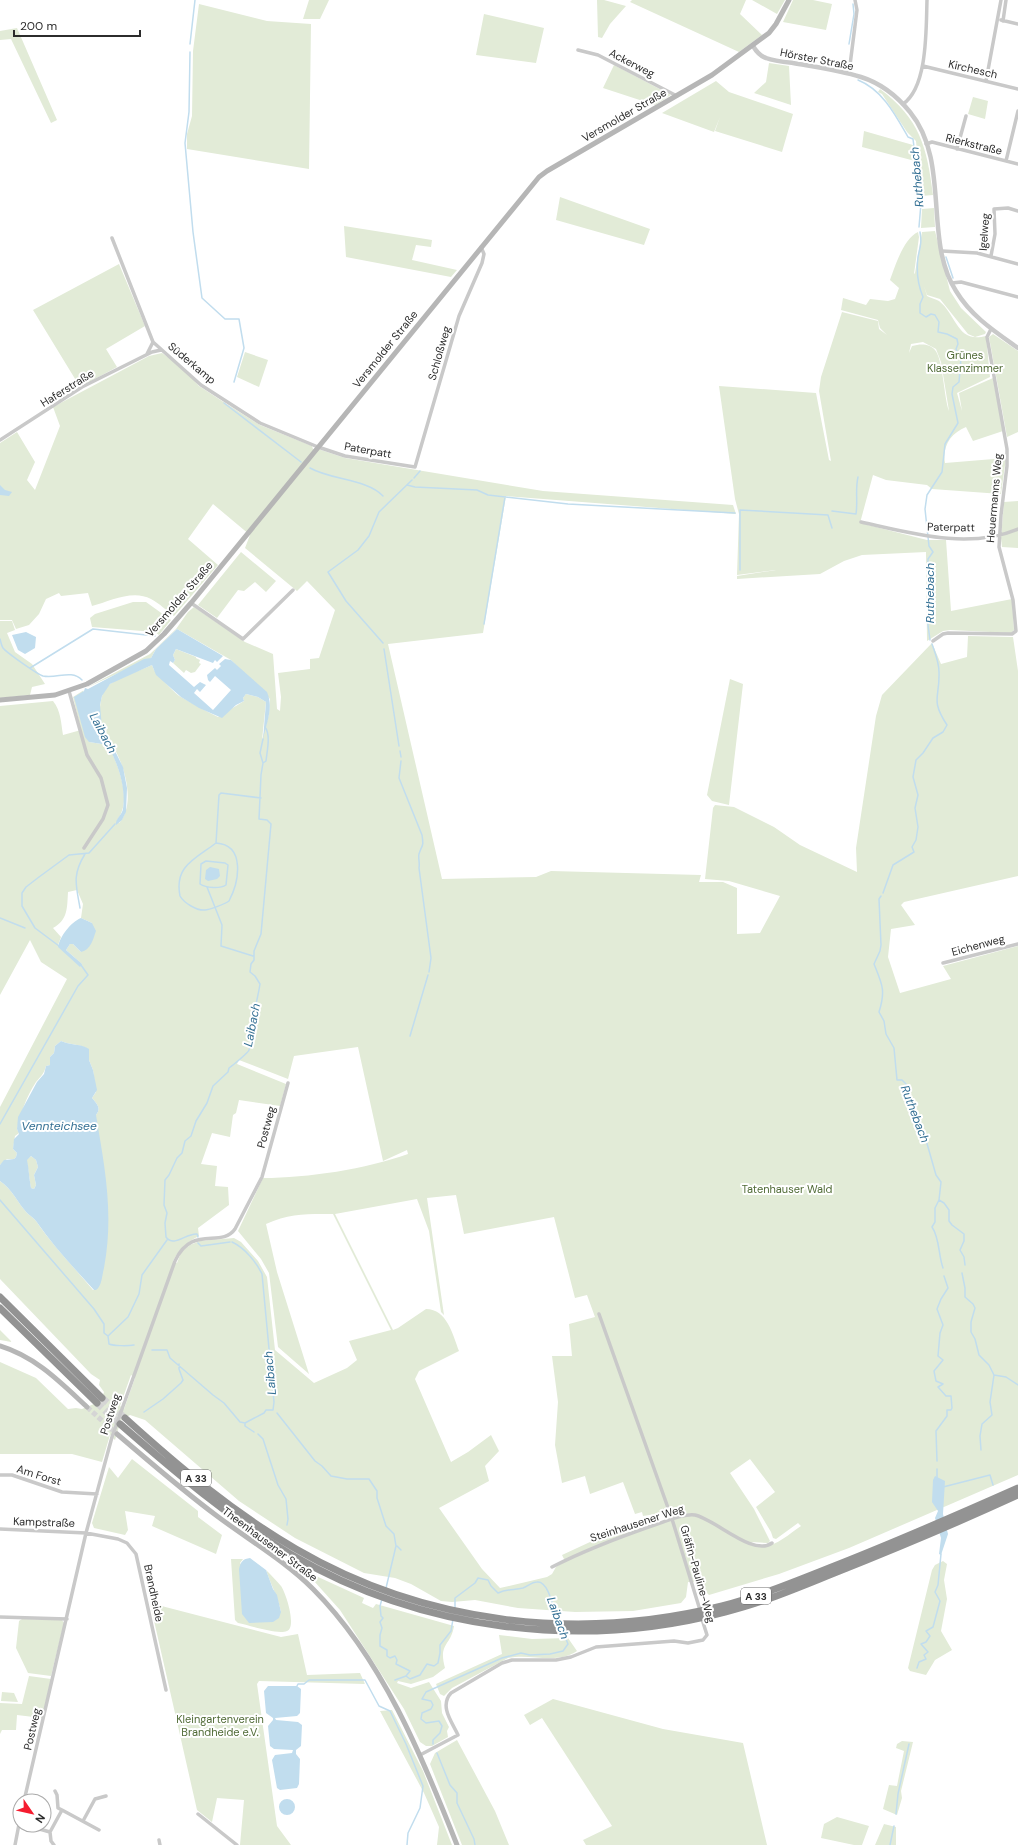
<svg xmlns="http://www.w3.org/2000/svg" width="1018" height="1845" viewBox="0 0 1018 1845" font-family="'DM Sans',sans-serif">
	<rect width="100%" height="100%" fill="#fff"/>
	<path fill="#e2ebd7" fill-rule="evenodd" d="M309,0h20l-9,19h-17z
		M597,0h7l22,6 -16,18 -8,14 -4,-1z
		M632,0h114l-6,14 22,21 -23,17 -109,-50z
		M752,0h33l-8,14z
		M793,0h20l19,4 -6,26 -43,-8z
		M199,4l68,17 44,3 -2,145 -122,-20v-15l5,-18 1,-65z
		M484,14l60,14 -8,35 -60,-8z
		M17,28l40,92 -6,3 -40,-84 -11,1v-9z
		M769,63l20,3 2,39 -37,-12 12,-11z
		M614,65l57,30 -16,10 -52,-17z
		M716,81l13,11 64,22 -11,38 -67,-21 5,-14 -6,15 -52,-19z
		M880,89c40,30 47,58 53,106l-12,1 -5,-55 -9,-9 -25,-38 -4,-2z
		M973,97l15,4 -3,18 -17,-5z
		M864,131l49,14 2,16 -53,-14z
		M560,197l90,32 -6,16 -88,-25z
		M934,208l1,19 -14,1 1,-19z
		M344,226l88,14 -1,7 -15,-2 -4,15 45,10 -6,7 -105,-20z
		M935,231l15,60 11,17 25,24 -1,2 -10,3 -7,-3 -28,-35 -13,-4 -3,-9 3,10c3,2 9,3 12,5 18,14 18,43 47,35l4,41 -33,16 5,18 -3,-18 34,-15 10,53 -30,10 -7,-14c-15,6 -24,19 -21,36l61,-5 -5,36 -69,-5 -5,-4 -41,-5 -13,-5 -13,48 67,17h19l5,71 61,-12 2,31 -3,3 -61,-3 -7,1 -16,10 -1,-89 -64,3 -18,6 -24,13 -83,5v-3l39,-6 -39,5 2,-61 -4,-15 -16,-113 97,7 13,67 2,1 -12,-70 2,-14 21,-65 36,9 1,8 8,6 -7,-7 -2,-8 -37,-10 2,-12 23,7 4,-6 18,2 7,-2 4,-11 -9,-8c5,-14 14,-42 28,-48l1,5 -5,37 1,-1 7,-41zM923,342l13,7 5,13 8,49c-5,-13 -6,-52 -14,-61 -6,-7 -15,-6 -23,-4l-3,7 2,-9z
		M119,264l26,62 -39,23 11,18 -37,20 -47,-77z
		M993,334l25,17v81l-11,5 -18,-100z
		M245,352l23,8 -9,27 -22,-10z
		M162,353l21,15 16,18 23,15 38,24 52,21 1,3 8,1 24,8 198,33 190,14 3,9 -230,-18 -23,137 -95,11 54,235 94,-2 15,-6 150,4 -2,7h24l14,6v46l23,-1 20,-37 -51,-15 -24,-2 8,-71 2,-3 19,2 40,20 26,18 57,27 -1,-24 20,-132 6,-21 50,-52 9,21 26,-7 1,-21 45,1 5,34v205l-114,26 -3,3 14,20 -24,4 -3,28 12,36 51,-14 -8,-13 75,-20v529l-169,73 -70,26 -70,21 -13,-13h-8l-2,15 -5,6 -48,8 -58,1 -57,-4 -43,-8 -23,2 -11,-1 -30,-17 -16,-6 -31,-5 -69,-35 -56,-37 -94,-81 -15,-5 -9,5 -6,20 -5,-5 -8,27 -30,-8h-72v-92l36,16 32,31 8,-1 6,1 19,-8 3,-9 -5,-7 1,-5 -9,-6 -91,-95v-98c13,9 17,21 27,32 3,3 7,5 9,8 17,25 38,46 57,69h3v-175c6,-7 0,-12 -4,-17l4,-6 -3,-22 -4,-10v-10c-6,-6 -20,-5 -28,-9l-6,5 -1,7 -4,4v8l-4,1c-2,8 -5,10 -10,16 -10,15 -15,31 -19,47l2,4 -4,3 -2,13 4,4 -1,4 -2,2h-7l-7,6v-58l67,-128 -26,-17 -11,-22 -30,55v-289l53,-5c8,10 8,22 10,34l18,-5 -8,-33 11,-7 -1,1 6,51 19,3c10,19 25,56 9,75l2,3c15,-16 8,-48 -1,-67 -3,-7 -7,-14 -11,-22 -1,-2 -4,-4 -5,-7 -4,-12 -3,-35 8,-43 12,-8 29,-13 42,-19l2,5c6,7 21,24 27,27 13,7 24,14 37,20l26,-16 -1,-3 3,-4 12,3 8,5 -4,38 7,-26 1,-15 -39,-39 -54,-31 -21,20 -5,9 -65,30 64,-34 26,-25 12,-17 6,-5 51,35 28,12 4,55 3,2 1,-14 -3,-24 32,-4v-10l9,-1 16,-48 -28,-29 -10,10 -52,-43 5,-13 -37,-31 -25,35 30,26 -44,51c-7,-5 -15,-13 -23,-17 -18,-10 -41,2 -59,7l-4,-13 -27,3 -2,-3 -13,6 -7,15 -10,11 -13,4 -4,-9h-12v-177l17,-11 18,30 -8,18 8,10 25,-64 -7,-19 96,-51zM77,890l6,14 -2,14 11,5 -11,29 -8,-8h-3l-4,6 16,14 -24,-19 3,-8 -8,-9c15,-8 14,-20 15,-36zM358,1047l25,114 24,-11 1,4c-42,15 -100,24 -145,24l-25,53 23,28 8,14 9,74 31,27 -32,-102 -11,-48c24,-11 42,-10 67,-10l58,116 -42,11 8,19 -10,8 -33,15 -39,-33 -8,-73 -9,-16 -17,-19 -7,-4 -34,3 -10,4 -9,7 -4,11 -4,-2c6,-12 14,-19 26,-25l-1,-8 31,-23 -1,-18 -13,-1 2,-20 -16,-2 11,-31 18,4 3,-22 3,-2 3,-13 41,6 6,-22 -49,-20 2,-4 49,19 6,-23zM456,1195l8,39 90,-17 21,81 12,-3 8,22 -26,7 3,32h-20l6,46 -3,43 7,38 23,-7 5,18 33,-12 12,32 7,-2 1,4 25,-4 2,7 -65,20 -2,-3 -41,19 3,6 -9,6 -4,7 -5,3 -47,11 -18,-19 -43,-61 50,-27 -4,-15 14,-15 -8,-16 -23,17 -17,10 -36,-83 4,-8 40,-20c-6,-16 -12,-42 -33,-42l-28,19 -5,2 -58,-116 82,-15 12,32 12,81 3,3 -17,-117zM131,1375l4,3 -11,31 -4,-3zM750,1459l25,33 -19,15 15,25 2,6 3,1 22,-16 3,3c-15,10 -32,28 -50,16l17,1 2,-2 -16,-32 -24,-36z
		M1018,501v47l-16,-1 -1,-9 3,-36z
		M241,552l35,29 -10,11 -11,-10 -11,9 -6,-1 -21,28 -19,-13z
		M133,602h13l25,18 -12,15 -4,-3 -63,-5 -2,-9 5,-4z
		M0,621h12l3,9 -8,3 8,19 17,12 13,20 -13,3 -2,8 -30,3z
		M176,649l20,8v1l4,2 -1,3 2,1 -6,8 -4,1 -5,-3 -2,3 -11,-10 2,-3 -2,-5z
		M730,679l13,5 -14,121 -17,-4 -5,-6z
		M31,1156l5,4 2,7 -4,8 2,10 -2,4 -3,-1c-2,-10 -2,-19 -5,-28z
		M0,1330l12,12 -12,-2z
		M132,1459l66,52v6l24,18 -6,19 -64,-28 3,-10 -30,-5 3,19 -3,5 -31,-7 -2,-5 17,-56 9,11z
		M231,1559h12l-3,4 41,49c-3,-15 -10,-27 -15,-42 5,5 10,10 15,16 5,7 16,41 6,45 -10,4 -38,-6 -49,-8l-3,-3z
		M943,1561l4,3 -3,16 3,19 -6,32 11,19 -17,10 -9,15 -16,-4 -2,-3 24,-98 3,-5z
		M305,1571l59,27 -2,5 11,5 3,-4 78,22c-3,20 -16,17 -9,42l-12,9 -22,7 -13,-3 -1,2 14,5 18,-6 12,19 1,12 7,14 -2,4 1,6 -16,9h-6l-6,-4 -16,-33 -64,-99z
		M150,1603l131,34 17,-3 9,41 53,-2 5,11 -106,-3 -2,3 20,142 14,19h-51l4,-45 -27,-2 -5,24 -15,-12z
		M22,1619l40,1 2,3 -13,53 -23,-3 -12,-25 3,-27z
		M499,1635l33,4 36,-1 9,13c-21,14 -46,2 -69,7l-56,30 -8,8 -4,-2 -4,-10 66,-30z
		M29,1676l22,3 -9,39 -25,-3 -1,15h-14l-2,4v-31l22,1z
		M2,1692l12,1 4,9 -17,-1z
		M553,1699l110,30 80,14 24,102h-181l-3,-5 29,-14 -70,-108 -12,7 -6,-10z
		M392,1710l31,61 29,74h-15l2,-18 -15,-34 -44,-82z
		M457,1740l38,71 14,34h-47l-32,-81 5,-11z
		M902,1741l11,1 -12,49 1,7 -5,17 -14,-6 6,-24 8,1 7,-35 -8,-3 1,-4z
		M837,1817l32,9 -7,19h-8l-33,-7 3,-14z
		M884,1824l12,3v18h-21z"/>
	<path fill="#c1ddee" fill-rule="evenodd" d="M0,485l5,5 7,2 -3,4 -9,-1z
		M177,629l46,27 -6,6 -2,-2 -2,3 -37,-14 -3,6 2,5 -2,3 -3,-2 -1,4 25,22 6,-5 6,3 -6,7 -3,-3 -3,4 19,17 18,-20 -16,-14 -5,6 -2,-2 -1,-5 8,-7 2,2 4,-4 -2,-2 6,-5 6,1 36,32c7,16 -1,32 -4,48l3,-38 -8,-5 -12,-3 -3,4 1,3 -8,4 -14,13 -23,-10 -18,-11 -25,-22 -4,-10 -42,19 -8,12 -2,9 2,23 4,5 17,34 4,21 -1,24 -4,8 -6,5c-1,-6 6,-10 7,-16 3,-23 -5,-44 -15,-64l-19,-3 -4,-5 -11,-40 10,-6 1,-3 3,1 56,-30 7,-1 5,-9z
		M26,632l10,5 -1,11 -10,6 -7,-4 -6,-15z
		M210,867l9,2 1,7 -3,3 -9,2 -3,-2 1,-9z
		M81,918l11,5 4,8c-3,8 -5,19 -15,21l-8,-8h-3l-4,6 16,14 -2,3 -22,-20c2,-11 13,-25 23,-29z
		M61,1041c8,4 22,3 28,8v11l4,10 4,20 -5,8c4,5 10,10 4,17 9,54 18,99 8,153 -2,7 -2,18 -8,22h-2c-20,-22 -41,-44 -58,-69 -2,-3 -6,-5 -9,-8 -10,-11 -14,-23 -27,-32v-16l4,-5 10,-1 2,-2 1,-4 -4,-4 1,-10 5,-5 -2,-5 1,-12 19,-35 7,-8 2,-8 4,-1v-8l4,-4 1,-7zM31,1156l5,4 2,7 -4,8 2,10 -2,4 -3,-1c-2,-10 -2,-19 -4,-28z
		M935,1476l10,5 -2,33 5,20 -7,21 -2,-1 2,-16 -6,-20 3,-7 -6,-9 1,-22z
		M250,1558l16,12 7,19 4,6 4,17 -2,6 -6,4 -24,1 -7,-9 -3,-45c2,-8 4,-10 11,-11z
		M268,1686h29l4,3 -1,24 -3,3 -22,2 1,2 22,2 4,3 -1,21 -5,4v4l4,5 -1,25 -2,4 -17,2 -3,-2 -5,-28 3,-5 17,-2 1,-3 -19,-1 -4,-3 -2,-20 5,-6v-2l-7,-5 -2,-22z
		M279 1807a8 8 0 1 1 16 0a8 8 0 1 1-16 0Z"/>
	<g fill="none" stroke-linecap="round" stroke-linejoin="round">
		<path stroke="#c1ddee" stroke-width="1.5" d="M190,44l5,-44
			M849,44l5,-30 -1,-10
			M190,52l-1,60 -4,31 8,89 9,66 23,21h14l5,29 -10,34
			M858,80c25,10 38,36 50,57l5,2 8,64 -2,24
			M920,232c2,11 0,15 -2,25 -2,15 0,28 5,40l-3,7v9l6,4 5,-3 4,1 4,7 -1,10 9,2 10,5 1,5 -2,5 5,9 -2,24 -6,5 -1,7 6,29 -13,21 -3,28 -15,23 -2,14 4,37 4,6 -5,7v66l2,15
			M946,257l7,21
			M224,403l77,59
			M310,468c21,12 57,11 73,28
			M414,478l6,-7
			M407,485l8,2 62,3 11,5 80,9 167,9
			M832,511l24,3c2,-13 -1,-24 2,-37
			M740,570v-60l88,5 4,13
			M484,624l21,-127
			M0,639c1,3 1,6 3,9 4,5 34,26 40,28 14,3 28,-7 39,4
			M383,643l-37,-42 -18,-29 30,-22 11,-14 10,-24 33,-32
			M384,649l15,97
			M30,668l63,-39 62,7
			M400,751l1,6
			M401,761l-2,17 23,57c2,13 0,9 -3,19 -1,4 1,9 0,14l12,90 -2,14
			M263,763l3,-2c1,-10 5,-26 -1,-34
			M216,843c30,2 23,39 13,58 -4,3 -20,9 -24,9 -8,1 -21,-7 -25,-14 -6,-30 15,-37 36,-53l3,-48 2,-2 40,5
			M206,861l19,2 3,2 -2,20c-6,4 -20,3 -26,-1l1,-20z
			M207,887l15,38 -1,21 32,10
			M883,893l10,-28 21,-13 -2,-5 4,-7 2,-13 -3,-19 3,-13 -5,-18 3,-17 7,-7 10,-15 10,-6 4,-7c-17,-26 -7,-27 -8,-53 0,-10 -4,-19 -7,-28
			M881,896l-2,3 2,46 -1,6 -6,13c8,20 12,26 5,48l5,9 2,13 8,14 3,32h5l4,4 2,11 14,31 14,49 5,7 -2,18 -4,8v14l-3,5c8,12 6,27 11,41
			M80,908c-4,-23 -8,-33 5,-54
			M0,918l25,10
			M59,946l-24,-18 -13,-22v-13l4,-6 13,-10 30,-22 20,-2 26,-29
			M410,1036l18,-61
			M0,1124l78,-138 10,-11 -7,-10
			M0,1200l94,109 10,15v9l4,3 1,8c5,2 19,2 25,1
			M939,1200l5,3 5,7v11l3,4 12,9v7l-4,9 4,7 1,8
			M198,1237l-1,-3c-11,-1 -23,14 -31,3l-1,-14 2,-10 -3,-8 1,-25 4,-5 8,-17 5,-5 3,-12 6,-5 5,-15 11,-18 6,-17 15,-14 1,-4c3,-2 20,-16 20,-18 4,-9 3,-18 4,-27 1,-13 5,-26 7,-39l-5,-8 -5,-4 1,-8 3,-4v-9l7,-17 10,-110 -4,-4 -8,-1 2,-44 2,-12 -3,-10 3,-14
			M198,1243l3,3 29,-4
			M962,1273l3,15v9l8,7 2,4 -4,14v10l4,7 4,16 10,10 5,10 -4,27 2,13 -10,9 -2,12 1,14
			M108,1336l20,-19 11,-23 3,-19 25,-35
			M152,1350h15l3,8 43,37 11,8 16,19 5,1 19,-10 2,-3h7l1,-8 -12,-128c-6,-12 -17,-26 -30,-32
			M994,1375l12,2 12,8
			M144,1412l19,-13 18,-16 2,-3 -4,-11v-5
			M277,1413l38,48 7,5 9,10 16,3h22l8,12v7l9,28 8,8 2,12 -10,42
			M245,1423v3l9,6
			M258,1434l5,5 15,46 8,14 2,20 -1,6
			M937,1461l-1,-30 11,-15v-6h4l1,-2 -1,-12h-5l-8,-9 5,-3 -7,-3 -2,-10 9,-11 -5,-4 2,-23 3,-8 -6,-16 4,-10 7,-11 -4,-12
			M937,1469v10
			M943,1487l47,-12 3,10
			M397,1546l4,4
			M382,1599l-2,7 1,10 2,2 -3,4 2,6 -2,7v11l7,4v6l3,2 5,-2 2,4 -1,4 14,7 -4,5 4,3 10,-4 7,-11 7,2 4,-3 2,-10v-8l11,-14 2,-12
			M455,1608v-10l20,-15 3,-5 10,2 3,6 7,7c9,-4 16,-3 25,-5 5,-2 9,-6 14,-6 12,-2 17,30 21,39
			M917,1668l2,-6 7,-3 -2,-4 4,-3 -7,-8 5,-2 4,-6 -4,-5 7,-4 7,-26 -5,-9 3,-7 3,-31
			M395,1680l11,-4
			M297,1686l1,-2h6l5,-4h56l14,26 11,5 16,33 17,42 -3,22 -12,25 -1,12
			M433,1744v-4l7,-7 2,-7 -3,-5 -13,2 -5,-4 1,-6 9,-4 2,-4 -2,-4 -9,-2 4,-7 76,-34 19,-5 9,2 20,-1 13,-3 5,-7 -4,-10
			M437,1753l13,32 7,8v10l17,36 1,6
			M896,1814l2,-20 11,-50
			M890,1845l4,-19"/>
		<path stroke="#d5d5d5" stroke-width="5" stroke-dasharray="5 2.5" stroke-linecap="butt" d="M87,1407l30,27"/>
		<path stroke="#d5d5d5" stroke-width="7" stroke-dasharray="7 3.5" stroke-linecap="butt" d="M102,1398l23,20
			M97,1403l23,21"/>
		<path stroke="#c9c9c9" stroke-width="3.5" d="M1001,20l17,4
			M1003,21l3,-21
			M578,50l20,5 79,41
			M923,66l95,23
			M849,73l8,-63 -2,-10
			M986,81l15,-81
			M903,104c25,-17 23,-76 24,-104
			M926,144l6,-2 86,22
			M957,149l9,-33
			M1006,161l12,-50
			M112,238l41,104 48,43 59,38 58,24 27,9 70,11 44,-151 23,-53 2,-9 -3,-7
			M942,251l35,2 41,11
			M991,256l4,-22 -1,-25 14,-1 10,3
			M952,283l9,-1 57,15
			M147,354l6,-12
			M0,440l82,-53 70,-35 9,-2
			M861,522c50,11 107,28 157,7
			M191,603l52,36 50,-49
			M933,641l10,-7 5,-1 64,1 4,-3 -3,-31 -14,-53 2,-32 6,-49v-17l-20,-112 4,-8
			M69,691l18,64 14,23 7,27 -5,14 -19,29
			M943,963l75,-19
			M599,1314l73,205 28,91
			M0,1475h12l50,17 35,2
			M0,1529l86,4 32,6 9,4 9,11 30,136
			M552,1567c35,-18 70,-31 108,-44 9,-3 25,-10 35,-8 20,4 58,42 77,28
			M0,1617l67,2
			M420,1755l38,-20c-6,-13 -19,-29 -7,-42l51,-30 10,-3h44l15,-3 25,-10 78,-6 14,2 15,-3 4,-5 -6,-19
			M55,1791l2,4 1,13 4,2
			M24,1801l62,-268 26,-96 63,-176c17,-37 46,-12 60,-32l27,-52 26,-94
			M198,1814l39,31
			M83,1821l12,-22 11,-3
			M25,1825l25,7 12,-22 37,20
			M50,1832l1,9 3,4
			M159,1840l1,5
			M15,1845l5,-26"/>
		<path stroke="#c9c9c9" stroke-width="4.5" d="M753,46c3,5 7,10 13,12 8,3 18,4 27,5 23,4 46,7 68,14 19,6 36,19 49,35 41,50 13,128 46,179 15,25 38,40 62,57"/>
		<path stroke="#b6b6b6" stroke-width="5" d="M0,700l55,-5 32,-11 59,-33 18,-17 27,-31 348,-426 8,-6 165,-96 57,-42 7,-9 13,-24
			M0,1346c36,11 60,36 87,61
			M117,1434c33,28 65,56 100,82 32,24 68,45 96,73 69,69 109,167 144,256"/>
		<path stroke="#939393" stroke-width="7" d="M0,1297l102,101
			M0,1308l97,95
			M125,1418c53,48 109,95 171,131 129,75 282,93 426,57 37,-10 72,-24 107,-38 64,-25 126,-52 189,-80
			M120,1424c54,47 110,95 172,131 130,76 289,95 433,57 37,-9 72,-24 107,-38 63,-25 125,-51 186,-79"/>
	</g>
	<g text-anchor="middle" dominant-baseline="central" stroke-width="4" stroke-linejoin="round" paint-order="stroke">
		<g fill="#fff" stroke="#6b6b6b" stroke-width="1">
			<rect x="181" y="1470" width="30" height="16" rx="3"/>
			<rect x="741" y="1588" width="30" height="16" rx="3"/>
		</g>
		<g font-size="10" font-weight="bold" fill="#2c2c2c">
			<text x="196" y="1478">A 33</text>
			<text x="756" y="1596">A 33</text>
		</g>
		<g font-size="11" fill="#2c2c2c" stroke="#fff">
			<text transform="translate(817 59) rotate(11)">Hörster Straße</text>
			<text transform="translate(632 63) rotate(27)">Ackerweg</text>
			<text transform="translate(973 69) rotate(13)">Kirchesch</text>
			<text transform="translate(624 115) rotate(-30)">Versmolder Straße</text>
			<text transform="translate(974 144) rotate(14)">Rierkstraße</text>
			<text transform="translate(984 232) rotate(-86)">Igelweg</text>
			<text transform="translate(385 349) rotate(-51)">Versmolder Straße</text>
			<text transform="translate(439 353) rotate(-74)">Schloßweg</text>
			<text transform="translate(192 363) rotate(40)">Süderkamp</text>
			<text transform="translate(67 388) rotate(-32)">Haferstraße</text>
			<text transform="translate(368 450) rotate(10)">Paterpatt</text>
			<text transform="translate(994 498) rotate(-85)">Heuermanns Weg</text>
			<text transform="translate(951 527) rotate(1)">Paterpatt</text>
			<text transform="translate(179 599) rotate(-49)">Versmolder Straße</text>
			<text transform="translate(978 945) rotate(-15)">Eichenweg</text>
			<text transform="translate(266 1127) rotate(-75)">Postweg</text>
			<text transform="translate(110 1414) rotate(-72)">Postweg</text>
			<text transform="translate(39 1475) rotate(17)">Am Forst</text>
			<text transform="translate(44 1522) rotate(2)">Kampstraße</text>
			<text transform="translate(637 1523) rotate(-18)">Steinhausener Weg</text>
			<text transform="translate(270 1544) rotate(37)">Theenhausener Straße</text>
			<text transform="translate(698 1574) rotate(74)">Gräfin-Pauline-Weg</text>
			<text transform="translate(154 1593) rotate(78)">Brandheide</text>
			<text transform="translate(32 1729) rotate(-77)">Postweg</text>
		</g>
		<g font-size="11" fill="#506b36" stroke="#fff">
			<text x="965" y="355">Grünes<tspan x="965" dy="13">Klassenzimmer</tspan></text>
			<text x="787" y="1189">Tatenhauser Wald</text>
			<text x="220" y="1719">Kleingartenverein<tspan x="220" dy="13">Brandheide e.V.</tspan></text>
		</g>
		<g font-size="12" font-style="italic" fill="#347094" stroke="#fff">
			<text transform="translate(917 177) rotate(-95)">Ruthebach</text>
			<text transform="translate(930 593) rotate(-90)">Ruthebach</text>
			<text transform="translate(103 733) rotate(62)">Laibach</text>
			<text transform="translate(252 1025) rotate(-79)">Laibach</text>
			<text transform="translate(915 1114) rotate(69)">Ruthebach</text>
			<text x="59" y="1126">Vennteichsee</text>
			<text transform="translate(270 1373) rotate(-95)">Laibach</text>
			<text transform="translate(558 1618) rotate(70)">Laibach</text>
		</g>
	</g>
	<g transform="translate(32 1813) rotate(124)"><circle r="19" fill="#ffffff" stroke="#ababab"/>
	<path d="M0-3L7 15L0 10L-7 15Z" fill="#f51c2f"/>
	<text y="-6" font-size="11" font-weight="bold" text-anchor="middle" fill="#2c2c2c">N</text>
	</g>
	<path d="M14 30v6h126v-6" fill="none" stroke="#2c2c2c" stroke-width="2"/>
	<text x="20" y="30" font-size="12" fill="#2c2c2c" stroke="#ffffff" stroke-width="3" paint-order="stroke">200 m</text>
</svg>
